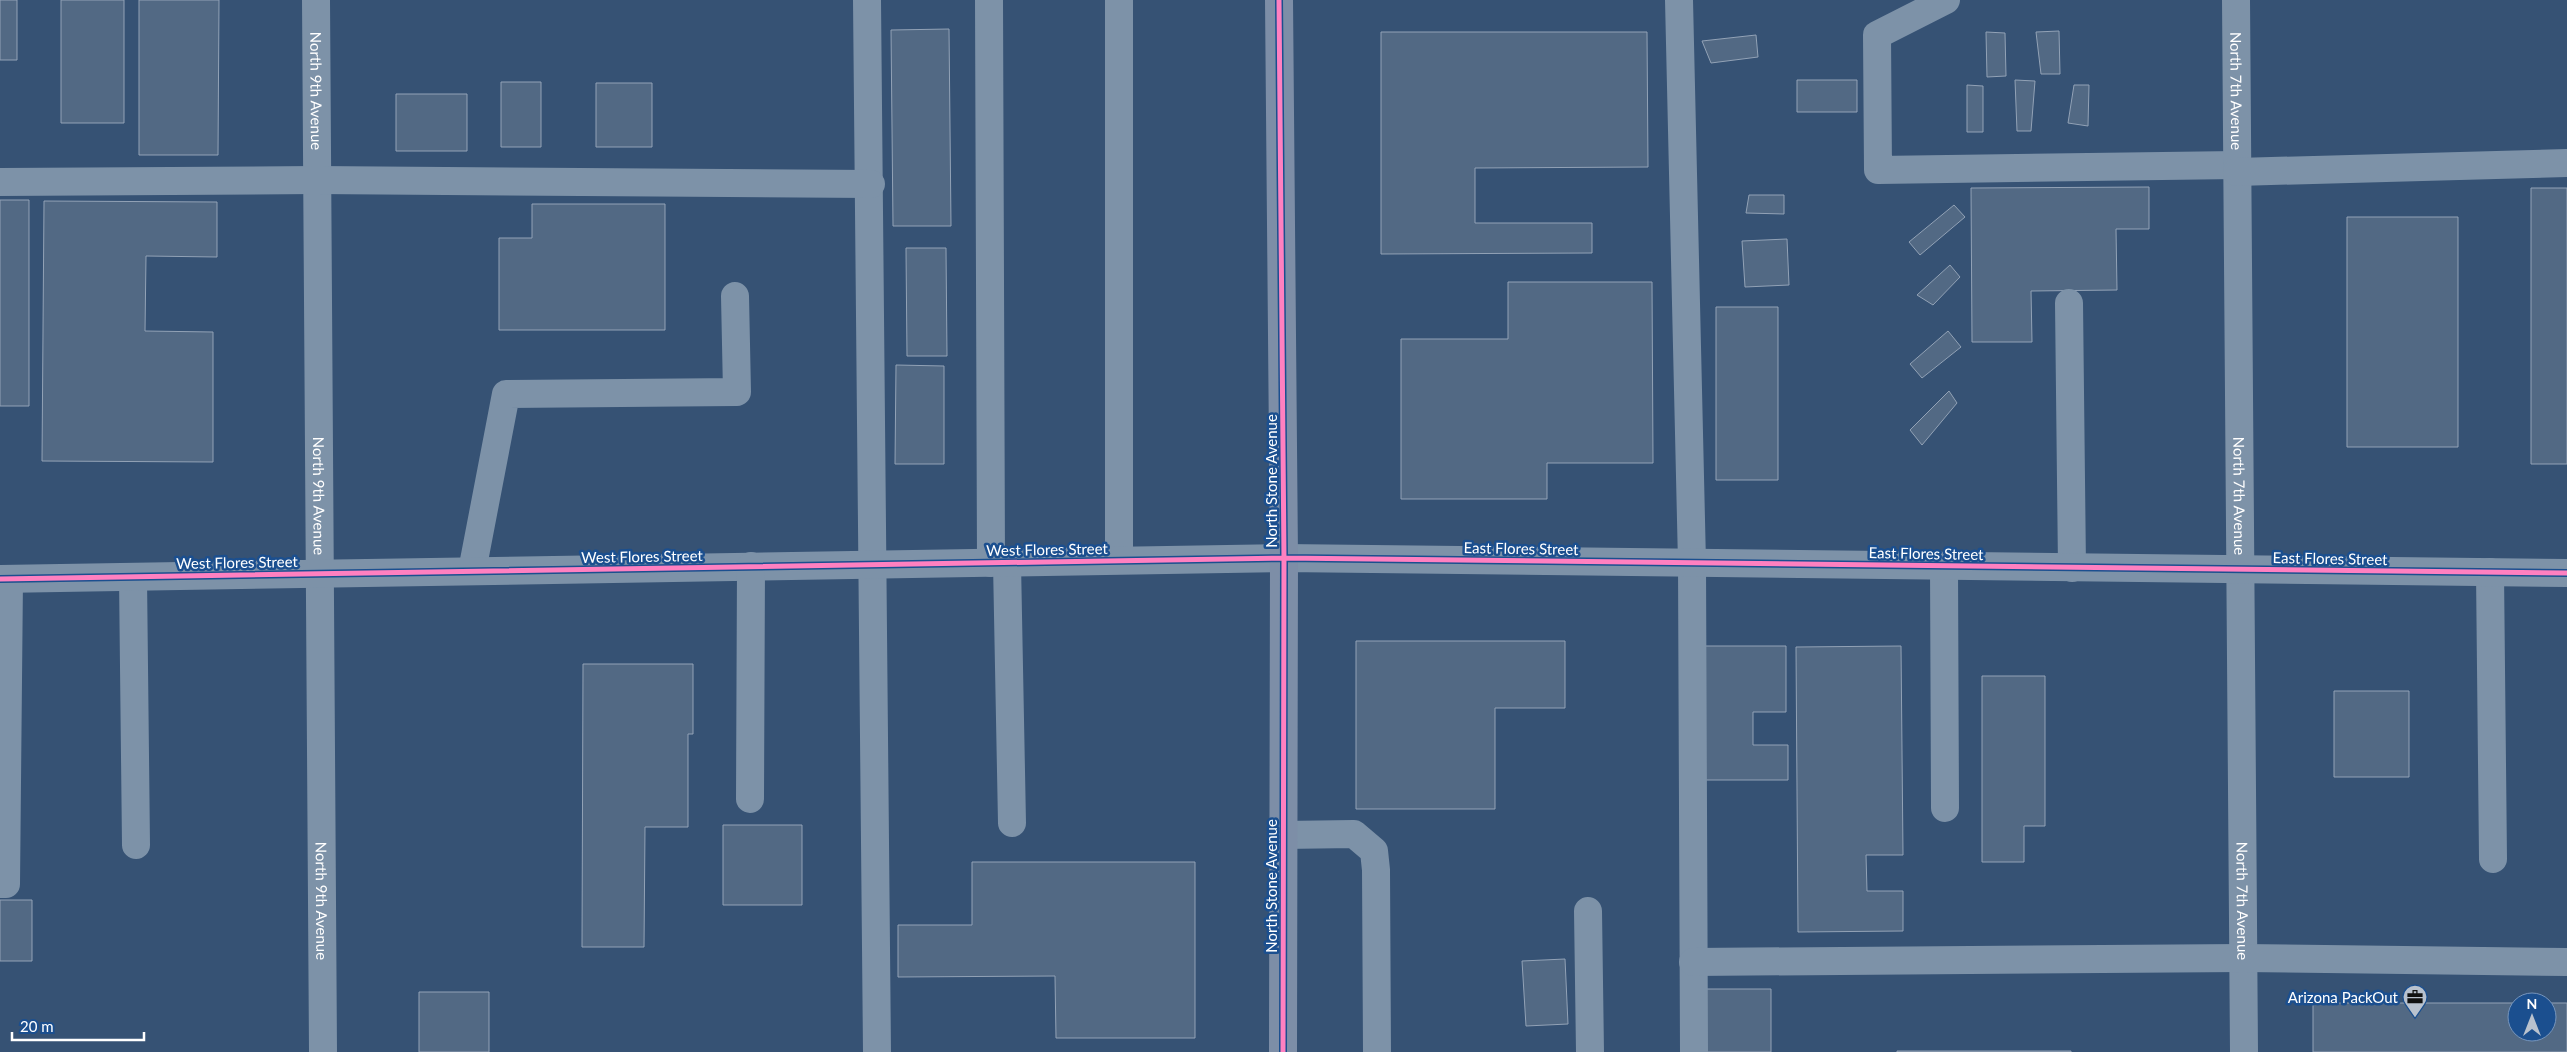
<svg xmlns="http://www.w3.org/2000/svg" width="2567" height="1052" viewBox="0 0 2567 1052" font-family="Lato,sans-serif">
	<rect width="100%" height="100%" fill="#365274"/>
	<path fill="#526984" stroke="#92a2b6" d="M0,0h17v60h-17z
		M61,0h63v123h-63z
		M139,0h80l-1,155h-79z
		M949,29l2,197h-58l-2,-196z
		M2059,31l1,43h-19l-5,-42z
		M1381,32h266l1,135 -173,1v55h117v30l-211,1z
		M1986,32l19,1 1,43 -19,1z
		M1756,35l2,22 -47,6 -9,-22z
		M1797,80h60v32h-60z
		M2015,80l20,1 -4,50h-14z
		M501,82h40v65h-40z
		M596,83h56v64h-56z
		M1967,85l16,1v46h-16z
		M2074,85h15l-1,41 -20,-3z
		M396,94h71v57h-71z
		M2149,187v42h-33l1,61 -86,1 1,51h-60l-1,-154z
		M2531,188h36v276h-36z
		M1749,195h35v19l-38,-1z
		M0,200h29v206h-29z
		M44,201l173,1v55l-71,-1 -1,75 68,1v130l-171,-1z
		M532,204h133v126h-166v-92h33z
		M1954,205l11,12 -45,38 -11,-13z
		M2347,217h111v230h-111z
		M1787,239l2,46 -44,2 -3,-46z
		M906,248h40l1,108h-40z
		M1950,265l10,12 -27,28 -16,-10z
		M1508,282h144l1,181h-106v36h-146v-160h107z
		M1716,307h62v173h-62z
		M1948,331l13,16 -39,31 -12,-14z
		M896,365l48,1v98h-49z
		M1949,391l8,12 -35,42 -12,-15z
		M1356,641h209v67h-70v101h-139z
		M1704,646h82v66h-33v33h35v35h-84z
		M1901,646l2,209h-37l1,36h36v40l-105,1 -2,-285z
		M583,664h110v70h-5v93h-43l-1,120h-62z
		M1982,676h63v150h-21v36h-42z
		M2334,691h75v86h-75z
		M723,825h79v80h-79z
		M972,862h223v176h-139l-1,-62 -157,1v-52h74z
		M0,900h32v61h-32z
		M1565,959l3,65 -42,2 -4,-65z
		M1706,989h65v63h-65z
		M419,992h70v60h-70z
		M2313,1003h204v29h30v-29h20v49h-254z
		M1897,1051h174v1h-174z"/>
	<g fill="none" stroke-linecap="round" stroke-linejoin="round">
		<g stroke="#7d92a8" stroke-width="28">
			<path id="s1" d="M316,0l7,1052"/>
			<path d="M867,0l10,1052"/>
			<path d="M989,0l2,563"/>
			<path d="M1119,0v560"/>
			<path d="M1679,0l13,563 2,489"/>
			<path d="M1946,0l-69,35 1,135 359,-5"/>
			<path id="s2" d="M2236,0l8,1052"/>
			<path d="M2237,172l330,-9"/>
			<path d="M0,182l316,-2 555,4"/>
			<path d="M2069,303l3,265"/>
			<path d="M1007,563l5,260"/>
			<path d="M1944,566l1,242"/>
			<path d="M472,571l34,-177 231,-2 -2,-96"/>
			<path d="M2490,572l3,287"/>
			<path d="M133,577l3,268"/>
			<path d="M0,579l1284,-21 1283,15"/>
			<path d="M750,799l1,-233"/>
			<path d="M1283,835l71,-1 20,17 2,19 1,182"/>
			<path d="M0,884h6l3,-305"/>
			<path d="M1588,911l2,141"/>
			<path d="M1693,962l550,-4 324,4"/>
		</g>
		<path stroke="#7d8ea7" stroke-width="28" d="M1279,0l5,558 -1,494"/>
		<defs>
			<path id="cycleway" d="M1279,0l5,558 -1,494
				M0,579l1284,-21 1283,15"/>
		</defs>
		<use href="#cycleway" stroke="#1b4f8f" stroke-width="8"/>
		<use href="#cycleway" stroke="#ff80c0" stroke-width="5"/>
	</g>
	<defs>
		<symbol id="office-pin" viewBox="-11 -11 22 30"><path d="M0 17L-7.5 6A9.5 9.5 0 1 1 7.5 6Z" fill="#b9c2ce" stroke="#1b4f8f"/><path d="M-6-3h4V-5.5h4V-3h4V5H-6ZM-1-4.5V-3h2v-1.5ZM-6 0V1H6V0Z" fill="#111"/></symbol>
	</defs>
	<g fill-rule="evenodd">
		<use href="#office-pin" x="2401" y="983" width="28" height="38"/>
	</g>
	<g text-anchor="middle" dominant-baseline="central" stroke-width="5" stroke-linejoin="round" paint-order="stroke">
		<g font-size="15" fill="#fff" stroke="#1b4f8f">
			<text stroke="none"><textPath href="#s1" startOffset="91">North 9th Avenue</textPath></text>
			<text stroke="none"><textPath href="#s2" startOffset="91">North 7th Avenue</textPath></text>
			<text transform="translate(1271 481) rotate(-90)">North Stone Avenue</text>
			<text stroke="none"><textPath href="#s1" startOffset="496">North 9th Avenue</textPath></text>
			<text stroke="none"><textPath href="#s2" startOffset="496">North 7th Avenue</textPath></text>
			<text transform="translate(1521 548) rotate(1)">East Flores Street</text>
			<text transform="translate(1047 549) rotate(-1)">West Flores Street</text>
			<text transform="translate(1926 553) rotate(1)">East Flores Street</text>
			<text transform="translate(642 556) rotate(-1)">West Flores Street</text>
			<text transform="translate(2330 558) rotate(1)">East Flores Street</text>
			<text transform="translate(237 562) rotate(-1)">West Flores Street</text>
			<text transform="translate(1271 886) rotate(-90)">North Stone Avenue</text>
			<text stroke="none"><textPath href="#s1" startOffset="901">North 9th Avenue</textPath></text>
			<text stroke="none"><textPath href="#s2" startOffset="901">North 7th Avenue</textPath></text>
		</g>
		<g font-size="15" fill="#fff" stroke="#1b4f8f" text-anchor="end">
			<text x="2398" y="997">Arizona PackOut</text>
		</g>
	</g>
	<g transform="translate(2532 1017)"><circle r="24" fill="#1b4f8f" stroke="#7695bc"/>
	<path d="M0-4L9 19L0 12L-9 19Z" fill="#b9c2ce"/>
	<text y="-8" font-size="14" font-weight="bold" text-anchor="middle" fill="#ffffff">N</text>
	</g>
	<path d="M12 1032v8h132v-8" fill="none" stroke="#ffffff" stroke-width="2.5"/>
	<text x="20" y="1032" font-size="15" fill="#ffffff" stroke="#1b4f8f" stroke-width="4" paint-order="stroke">20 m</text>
</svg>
